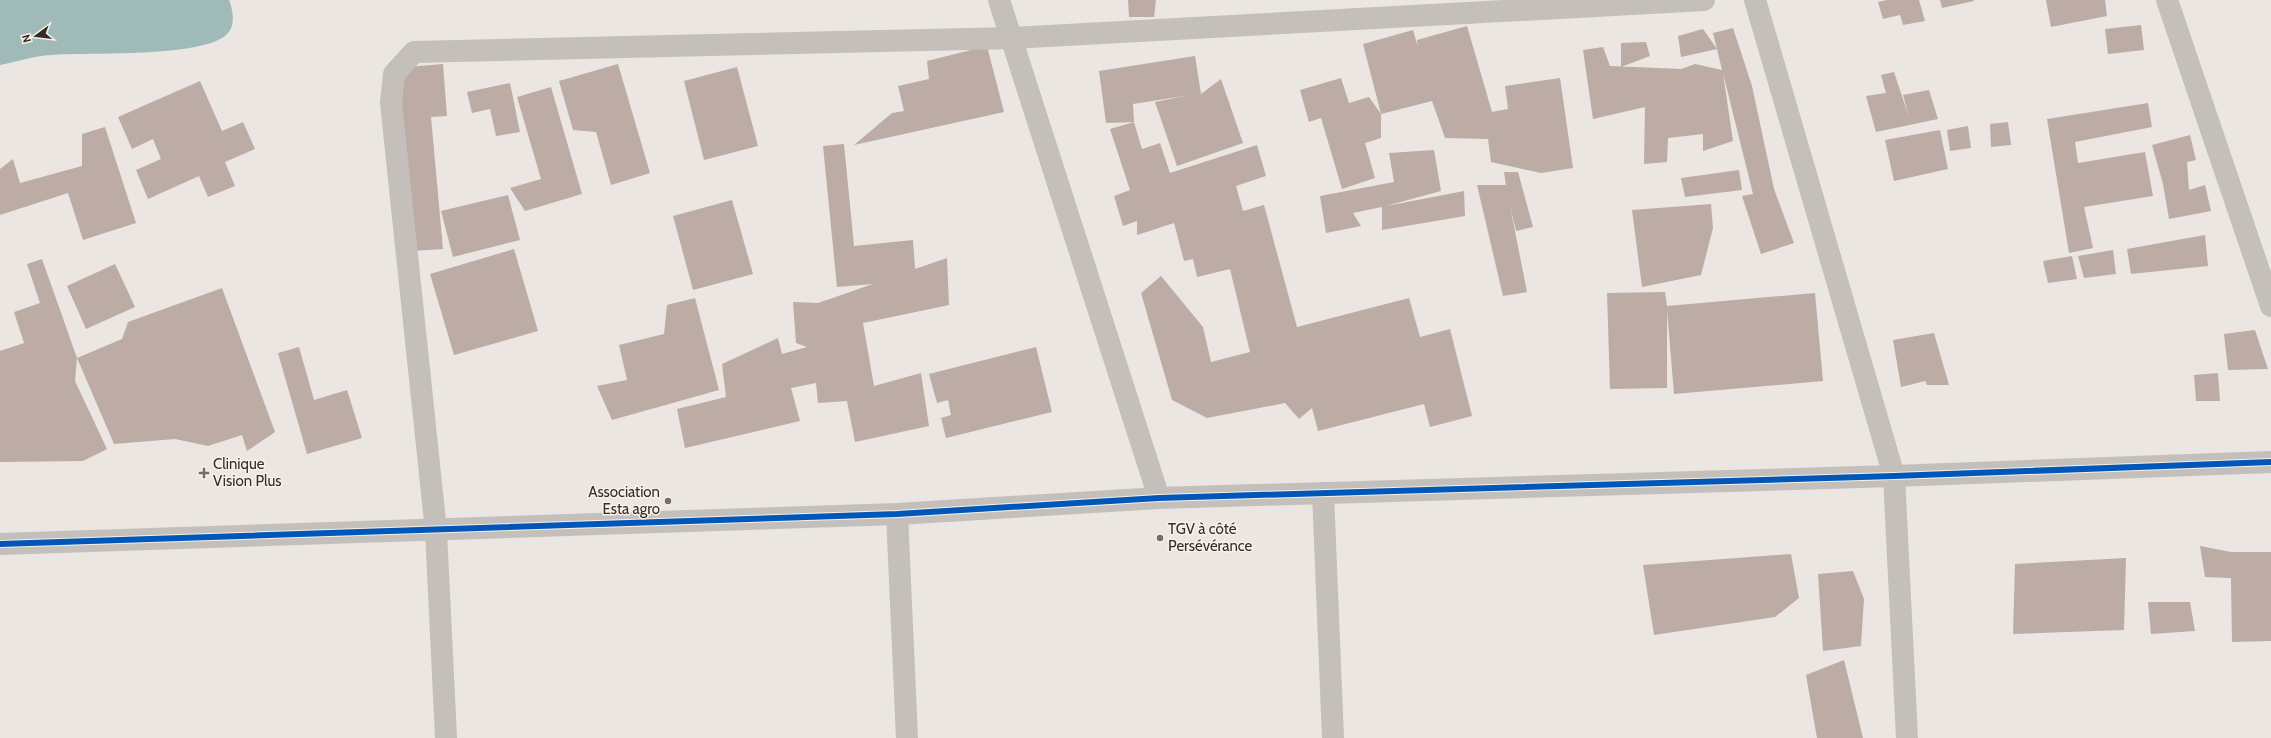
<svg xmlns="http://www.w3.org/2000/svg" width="2271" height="738" viewBox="0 0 2271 738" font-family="Cabin,sans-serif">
	<rect width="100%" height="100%" fill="#ebe6e1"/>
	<path fill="#a0b9b9" d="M0,0h229c4,10 7,26 -2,34 -23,24 -140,18 -176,21 -17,1 -35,7 -51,10z"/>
	<path fill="#bcaca5" d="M1128,0h28l-2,17h-25z
		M1887,0h32l6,21 -22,4 -3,-10 -17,4 -5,-17z
		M1940,0h34v1l-32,7z
		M2046,0h59l2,16 -56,11z
		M2141,25l3,25 -36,4 -3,-25z
		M1467,26l25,86 16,-3 -3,-23 55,-8 13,90 -32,5 -50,-11 -3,-23 -43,-1 -13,-37 -51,13v24l-16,5 10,35 -33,11 -21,-71 -12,4 -9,-32 41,-12 8,25 20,-6 12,17 -18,-70 50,-14 5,17 -1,-7z
		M1733,28l19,58 22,103 20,54 -33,11 -19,-58 11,-2 -30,-121 10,68 -30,10v-17l-35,4 -1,24 -23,2 1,-57 -52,12 -10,-69 20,-3 7,19 71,3 14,-5 27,6 -5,-21 -36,8 -3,-21 25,-7 14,20 -4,-16z
		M1646,42l4,14 -29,11v-24z
		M987,46l17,66 -150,33 38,-32 12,-2 -6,-25 31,-7 -2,-18z
		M1195,56l6,38 20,-15 22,64 -66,23 -22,-64 29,-6 -51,8 1,18 8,27 18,-6 10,30 87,-28 9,31 -30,10 7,25 21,-6 33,122 112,-29 11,39 30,-8 22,87 -42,11 -6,-23 -106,27 -6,-23 -13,11 -14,-16 -78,15 -35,-18 -31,-107 20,-17 42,51 8,35 39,-10 -20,-83 -33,8 -4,-18 -9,2 -10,-38 -37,12v-14l-14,5 -9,-30 16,-6 -20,-61 24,-7 -28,1 -7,-52z
		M443,64l4,52 -16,1 12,132 -30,2 -16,-183z
		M618,64l32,109 -39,12 -15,-53 -23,-2 -14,-49z
		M737,67l21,79 -54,14 -20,-79z
		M1894,72l15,45 -6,-22 26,-5 9,29 -62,13 -10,-36 20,-3 -5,-18z
		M200,81l22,50 21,-9 12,27 -30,13 10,24 -27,11 -9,-21 -51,23 -12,-29 25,-11 -8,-20 -21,10 -14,-32z
		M510,83l10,49 -24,4 -6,-27 -18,4 -5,-21z
		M551,87l31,107 -57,17 -15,-23 31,-9 -24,-82z
		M2148,103l4,24 -77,15 3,21 67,-11 8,44 -69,11 9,41 -24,5 -22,-134z
		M2008,122l3,23 -20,2 -1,-23z
		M1968,126l3,22 -21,3 -3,-21z
		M105,127l31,96 -53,17 -15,-47 -68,22v-46l13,-10 7,24 62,-17v-32z
		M1940,130l8,39 -54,12 -9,-41z
		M2190,135l6,25 -9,2 2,28 16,-5 6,26 -42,8 -6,-35 -11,-39z
		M844,144l10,102 59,-6 2,29 32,-11 2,47 -86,18 11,63 47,-13 8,53 -74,16 -8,-41 -29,2 -2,-20 -25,5 9,33 -115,27 -8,-39 49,-12 -4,-33 56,-26 4,16 25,-7 -11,-4 -3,-41 25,1 55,-19 -36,3 -14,-141z
		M1434,150l7,41 -55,15 78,-15 1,25 -83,14v-23l-29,6 8,13 -35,7 -6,-37 74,-14 -5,-29z
		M1739,170l3,20 -57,7 -4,-19z
		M1504,172h14l15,55 -17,4 -6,-25 17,86 -24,4 -26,-111h29z
		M508,195l12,45 -67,17 -12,-46z
		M732,200l21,74 -60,16 -20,-74z
		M1711,204l2,24 -12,47 -59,12 -10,-77z
		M2205,235l3,31 -77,8 -4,-25z
		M514,249l24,82 -84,24 -24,-81z
		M2113,250l3,24 -32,4 -6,-22z
		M2072,256l5,23 -29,4 -5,-22z
		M42,259l35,99 -2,23 32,68 -24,12 -83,1v-111l24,-8 -10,-31 26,-9 -13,-39z
		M115,264l20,43 -49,22 -19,-43z
		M222,288l53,144 -28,19 -5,-16 -34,11 -33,-7 -61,5 -37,-86 45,-19 6,-17z
		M1665,292l2,14 148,-13 8,88 -149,13 -7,-84v78l-57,1 -3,-96z
		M695,298l24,92 -107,30 -15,-34 30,-6 -8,-35 45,-11 3,-29z
		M2255,330l13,39 -40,1 -4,-36z
		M1934,333l15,52h-22l-2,-4 -24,6 -8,-47z
		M299,347l15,53 33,-10 15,48 -55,16 -29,-101z
		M1036,347l16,65 -106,26 -5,-20 10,-3 -3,-15 -11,3 -8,-29z
		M2218,373l2,28h-24l-2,-26z
		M2200,546l31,6h40v89l-39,1 -1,-64 -26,-1z
		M1791,554l8,44 -24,19 -121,18 -11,-70z
		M2126,558l-2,72 -111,4 2,-70z
		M1853,571l11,28 -3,47 -38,5 -5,-77z
		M2148,602h42l5,29 -44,3z
		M1844,660l19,78h-46l-11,-63z"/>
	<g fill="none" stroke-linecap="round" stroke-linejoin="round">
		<path stroke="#c4bfba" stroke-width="22" d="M999,0l160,498
			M1755,0l139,476 13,262
			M2167,0l104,306
			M1323,493l10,245
			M897,514l10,224
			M446,738l-10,-207 -45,-428 3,-29 20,-22 598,-14 692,-38"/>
		<path stroke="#c4bfba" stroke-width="22" d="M0,544l897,-30 262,-16 735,-22 377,-14"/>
		<defs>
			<path id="cycleway" d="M0,544l897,-30 262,-16 735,-22 377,-14"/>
		</defs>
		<use href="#cycleway" stroke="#f7f1e9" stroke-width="8"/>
		<use href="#cycleway" stroke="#0057b8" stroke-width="6"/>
	</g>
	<g fill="#746d69" stroke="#f7f1e9" stroke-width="1.5">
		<path d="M202 467h4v4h4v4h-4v4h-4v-4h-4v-4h4z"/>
		<circle cx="668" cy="501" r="4"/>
		<circle cx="1160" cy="538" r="4"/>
	</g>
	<g text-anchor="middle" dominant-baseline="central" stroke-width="3" stroke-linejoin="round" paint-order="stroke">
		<g font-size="15" fill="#342c29" stroke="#f7f1e9" text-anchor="start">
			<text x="213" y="464">Clinique<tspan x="213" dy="17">Vision Plus</tspan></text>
			<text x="660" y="492" text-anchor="end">Association<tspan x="660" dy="17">Esta agro</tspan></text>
			<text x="1168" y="529">TGV à côté<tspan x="1168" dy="17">Persévérance</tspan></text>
		</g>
	</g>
	<g transform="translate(36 36) rotate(255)" stroke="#f7f1e9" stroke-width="3" paint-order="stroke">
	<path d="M0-3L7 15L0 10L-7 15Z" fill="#342c29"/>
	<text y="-6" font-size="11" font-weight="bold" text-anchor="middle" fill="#342c29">N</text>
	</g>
</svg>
